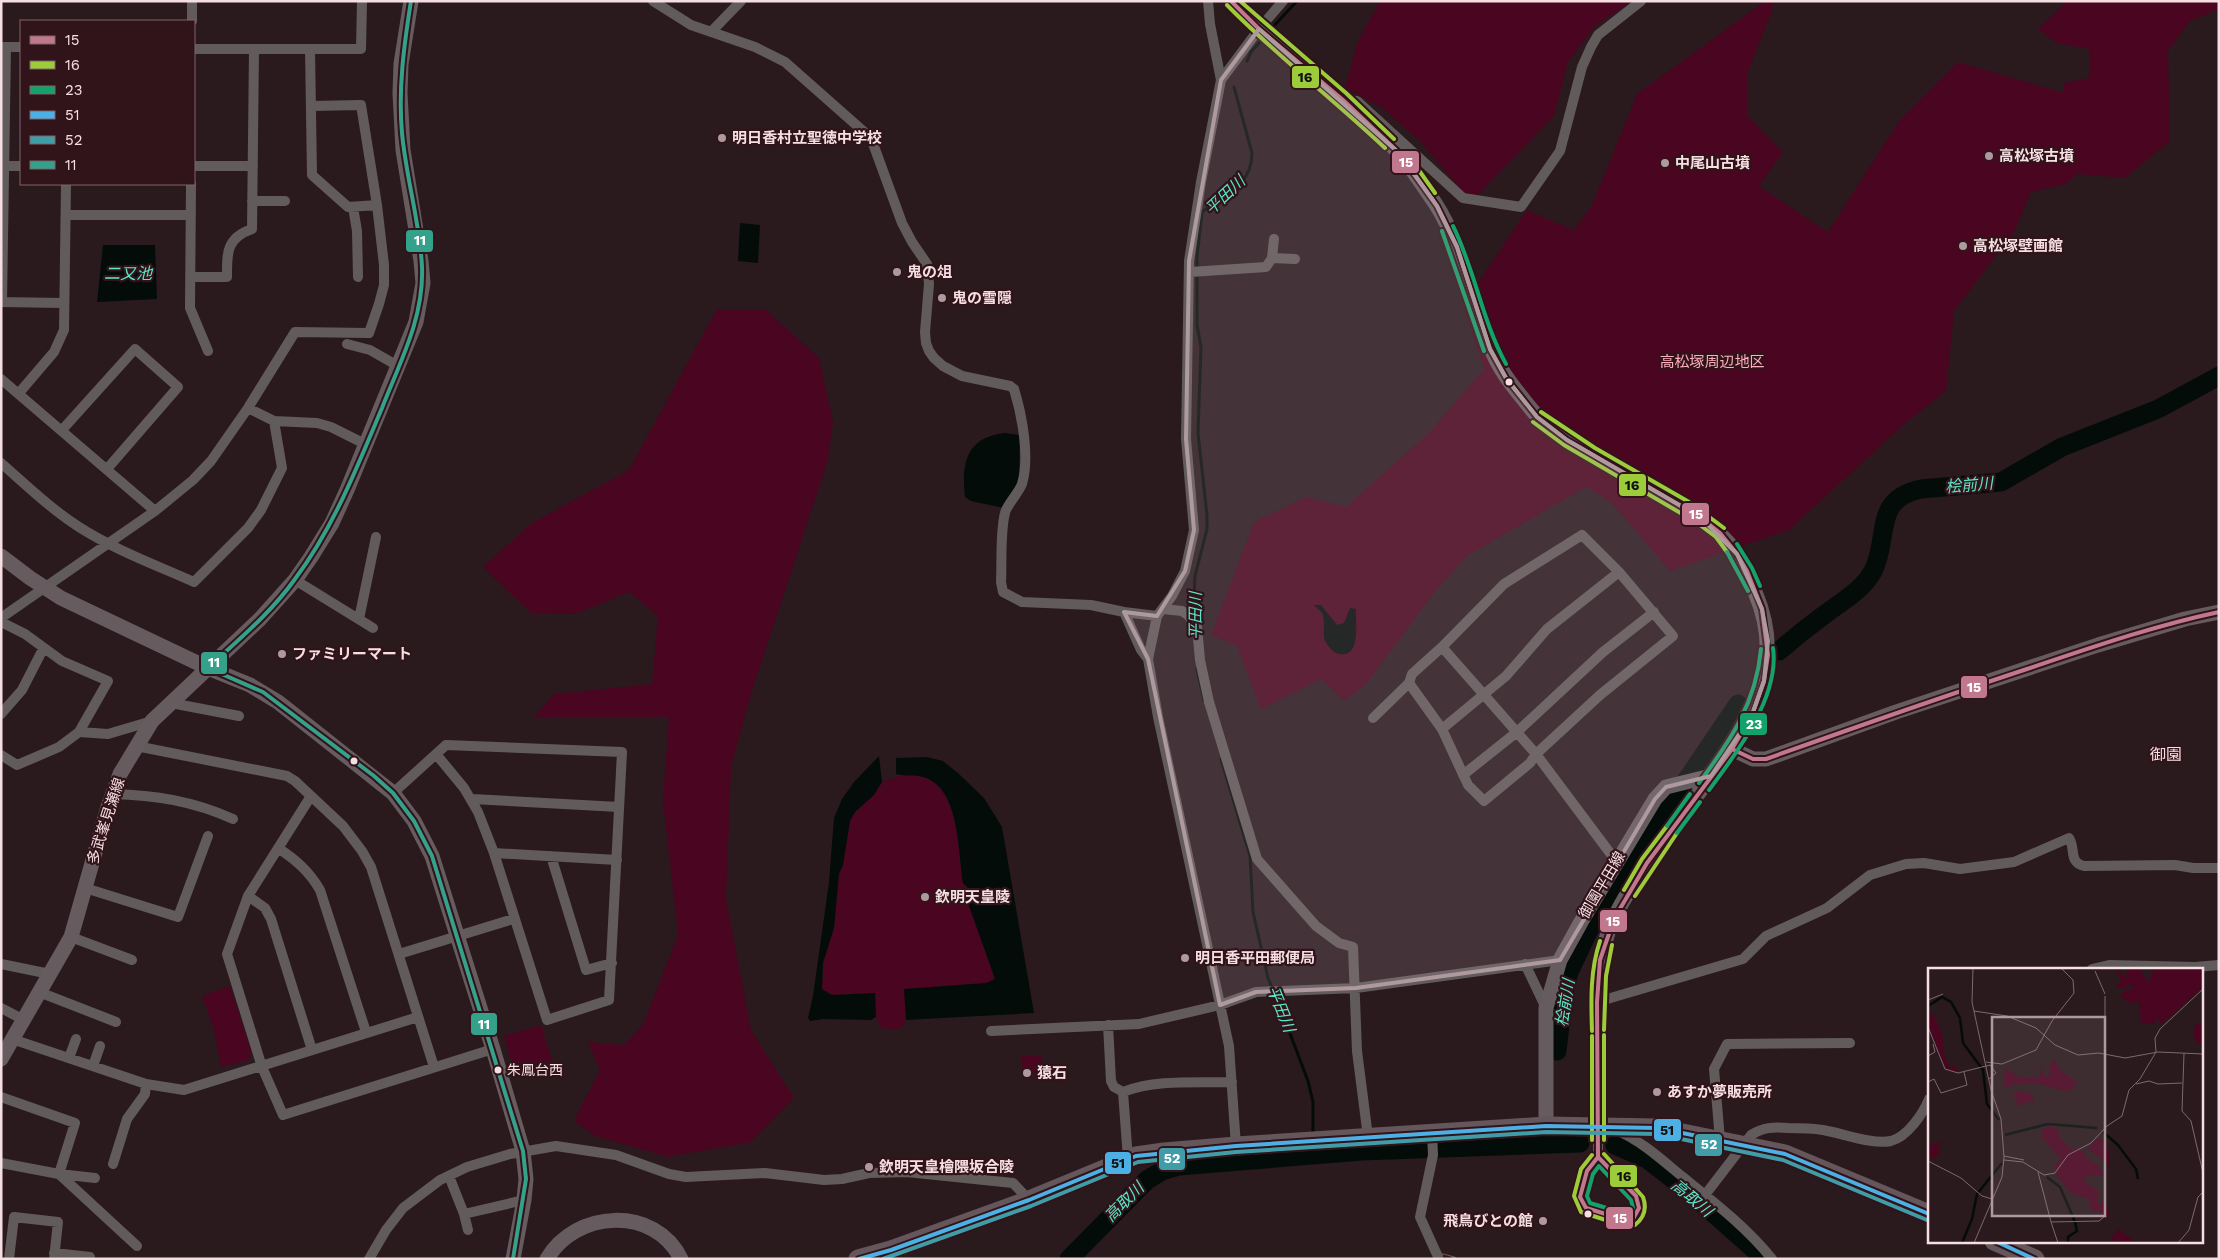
<svg xmlns="http://www.w3.org/2000/svg" width="2220" height="1260" viewBox="0 0 2220 1260" font-family="'Work Sans','Noto Sans JP',sans-serif">
	<rect width="100%" height="100%" fill="#2a1a1e"/>
	<path fill="#4a0520" d="M1380,1h253l-38,25 -27,36 -14,54 -77,80 -14,-4 -43,-51 -38,-33 -37,-20 12,-45z
		M1765,1h8l-1,10 -24,60 -1,44 36,37 -24,34 69,46 71,-111 59,-59 106,31v-10l25,-5v-29l-32,-6 -19,-14 29,-28h151l-1,9 -27,11 -22,30 2,90 -45,37 -47,-4 -13,10 -34,8 -17,40 -60,79 -8,80 -43,34 -114,105 -119,41 -59,-69 -25,-15 -119,69 -33,37 -68,91 -22,17 -23,-22 -60,30 -24,-63 -26,-11 43,-113 52,-25 40,10 83,-74 55,-64 -21,-64 64,-95 47,20 18,-25 45,-111z
		M717,309h48l54,49 14,63 -5,39 -77,234 -20,73 -5,132 25,131 43,68 -43,44 -83,15 -73,-21 -21,-15 26,-51 -12,-28 36,3 19,-20 35,-90 -15,-134 6,-84h-135l20,-23 98,-10 6,-68 -29,-24 -54,22 -44,-1 -48,-46 49,-44 97,-53z
		M899,776c8,0 16,-1 23,1 38,9 36,76 41,106l5,5v15l27,76 -9,4 -82,6c1,8 5,35 -3,39 -5,2 -15,0 -20,0l-5,-11 -1,-24 -43,2 -10,-6 1,-26 11,-35 5,-54 4,-9 7,-44 5,-9 19,-17 8,-13z
		M230,986l21,65 -2,9 -28,7 -7,-38 -12,-33z
		M541,1025l11,35 -38,11 -10,-35z
		M1021,1056h21l-2,17h-17z"/>
	<path fill="#040c0a" d="M740,223l20,2 -2,38 -20,-2z
		M103,245h52l2,54 -60,3z
		M1005,433l15,2 -1,46 -15,27 -33,-7 -6,-4c-4,-33 1,-60 40,-64z
		M1314,605h7l16,20 7,-2 6,-15 6,1c-1,13 6,49 -17,45 -6,-1 -11,-8 -14,-13 -3,-8 1,-20 -3,-28 -2,-3 -6,-5 -8,-8z
		M879,756l3,26 -8,13 -19,17 -5,9 -7,44 -4,9 -5,54 -11,35 -1,26 10,6 43,-2 1,24 -5,3 -48,-1 -13,2 -2,-3 5,-22 16,-114 5,-64 8,-19 12,-17z
		M927,757l16,4 16,13 25,24 18,29 32,186 -128,7 -2,-31 82,-6 9,-4 -27,-76v-15l-5,-5c-5,-31 -3,-96 -40,-106 -9,-3 -19,0 -27,-3v-16z"/>
	<g fill="none" stroke-linecap="round" stroke-linejoin="round">
		<path stroke="#040c0a" stroke-width="3" d="M1272,28l25,-27
			M1247,61l4,-9 9,-10
			M1193,616l2,-40 12,-47v-14l-9,-82 3,-86 -4,-22v-68l5,-45c24,-17 50,-27 50,-59l-18,-66
			M1197,669l7,31
			M1221,759l29,97 3,56 15,66 4,10
			M1275,994l33,87 5,21v34
			M1312,1155v-8"/>
		<path stroke="#040c0a" stroke-width="19" d="M1779,651c15,-13 30,-25 45,-36 17,-13 39,-25 49,-44 17,-33 -1,-72 48,-82l80,-7 61,-35 96,-38 61,-33
			M1557,1051l7,-60 5,-19 21,-44 27,-45 121,-179
			M1615,1145l32,14 40,31 78,69
			M1069,1259l78,-79 15,-9 17,-5 183,-15 218,-8"/>
		<path stroke="#625b5c" stroke-width="10" d="M653,1l38,24 64,22 30,15 86,76 31,85 10,19 15,22 2,20 -4,48 1,11 3,8 5,7 9,8 19,10 48,10 4,3c8,26 16,68 8,95 -4,10 -16,22 -17,29 -5,19 -3,49 -4,69l2,10 19,10 69,3 33,7 33,4
			M1208,1l2,23 11,56 -20,102 -12,79 -3,178 8,91 -9,41 -13,25 -15,20 -9,43 10,58 71,329 7,100
			M192,21v-20
			M711,32l30,-31
			M1,47h20
			M194,49h167l1,-48
			M310,49l2,126 36,32 29,-2
			M1221,80l38,-51 24,-28
			M1344,100l13,1 106,97 58,9 39,-56 22,-84 9,-20 7,-12 43,-34
			M1,166h20
			M194,166h59
			M191,184l-1,124 18,43
			M252,201h33
			M353,207l4,24 1,46
			M66,215h125
			M1272,258l23,1
			M1190,272l76,-5 6,-9 2,-19
			M191,277h36c0,-24 -1,-39 25,-48l2,-180
			M1,302l63,1
			M2,302l4,-255
			M347,344l23,6 28,16
			M1,379l154,132
			M19,393l35,-41 10,-22 2,-146
			M248,408l26,13 43,2 14,4 36,18
			M62,430l73,-81 43,38 -71,82
			M1,463c25,22 50,46 78,64 36,23 77,38 115,55l54,-54 13,-18 21,-42 -8,-47
			M295,580l78,48
			M1163,609l19,2 6,4 9,12 3,33 9,42 48,157 59,67 23,17 14,4 4,104 11,86
			M1124,612l17,38 7,9
			M1,618l154,-107 38,-31 18,-19 37,-53 47,-76 74,1 10,-29 5,-19v-20l-7,-60 -16,-100 -50,1
			M359,619l17,-82
			M1,622l24,12 37,27 46,20 -29,51 29,2 44,-13
			M1409,683l33,46 26,56 16,16 46,-38 6,-9 64,-59 73,-59 -54,-64 -37,-37 -78,49 -62,63 94,107 80,107
			M171,703l68,13
			M1,714l21,-24 21,-41
			M1373,718l36,-35 3,-9 30,-27
			M1442,729l64,-53 41,-47 72,-57
			M136,746l151,30 8,5 48,45 19,25 9,16 63,200
			M1,755l16,10 42,-18 20,-15
			M1463,775l54,-43 86,-80 51,-40
			M393,793l53,-48 176,7 -13,248 -62,20 -53,-167 -16,-41 -14,-24 -28,-34
			M112,794c43,1 81,7 121,25
			M311,796l-63,100 -21,58 35,113 21,48 210,-66
			M472,799l147,8
			M278,848c18,12 31,23 42,42l46,142
			M494,853l123,7
			M551,856l35,114 26,-7
			M85,888l93,29 30,-81
			M248,896l17,12 6,11 41,131
			M71,937l61,23
			M399,954l114,-35
			M1,964l49,10
			M1525,964l21,44
			M2092,969l17,-4 86,2 24,-2
			M39,992l77,30
			M1597,1002l146,-43 23,-23 61,-28 43,-33 36,-11 18,-1 36,6 54,-7 55,-24c7,10 -1,24 15,28l91,-1 18,3h26
			M1,1008l23,12
			M1108,1025l3,56 3,6 9,5c33,-13 73,-9 109,-10
			M991,1031l148,-7 81,-19 36,-13 100,-4 204,-28
			M12,1039l134,45 38,6 234,-73
			M69,1058l7,-19
			M93,1066l7,-20
			M1123,1092l5,67
			M1,1097l74,26 -16,51 36,4
			M1618,1131c25,11 45,30 66,47 31,25 63,50 88,81
			M1432,1132l1,23 -13,62 19,42
			M1720,1140l-6,-71 13,-25 123,-1
			M1598,1157l38,39c5,9 5,16 -3,23h-11l-36,-11 -4,-6 -1,-12 6,-19 11,-14v-31l3,1
			M1,1163l58,11 78,72
			M113,1164l14,-45 18,-25 1,-10
			M449,1176l15,38 4,16
			M1705,1195l46,-60c12,-8 23,-8 37,-7 11,0 23,0 35,2 19,3 49,15 68,11 16,-4 32,-27 38,-42
			M464,1214l60,-14
			M54,1253l36,4
			M9,1259l5,-42 44,5 -4,37
			M369,1259l17,-29 17,-22 37,-28 27,-13 43,-13 46,-8 60,9 53,19 17,3 79,-4 59,7 18,-1 27,-6 38,-1 106,11 16,17"/>
		<path stroke="#665c5f" stroke-width="15" d="M1231,1c53,52 115,96 167,151 13,14 25,34 37,51 28,43 35,96 55,143 9,25 26,44 42,64 16,20 41,33 62,45 48,27 112,53 143,99 8,12 13,25 18,38 12,28 16,59 8,89 -9,38 -31,68 -54,98 -32,44 -70,89 -95,139 -23,48 -16,100 -15,152 1,18 0,37 -1,56
			M1,556l29,22 31,20 147,70 42,17 28,17 115,91 21,28 18,35 61,193 30,102 3,28 -2,21 -11,59
			M1732,749l21,10h13l130,-47 202,-67 87,-26 34,-7
			M1,1059l70,-122 37,-130 12,-33 32,-53 108,-102 35,-39 16,-23 21,-34 15,-33 69,-168 7,-39 -2,-22 -18,-111 -3,-57 1,-29 10,-63
			M1546,1126v-118l14,-48 21,-38 74,-123 11,-12 45,-11
			M547,1259c28,-49 108,-54 134,0"/>
		<path stroke="#64565a" stroke-width="19" d="M1994,1241l41,18
			M858,1259l33,-9 138,-50 107,-44 28,-4 72,-6 310,-20 112,2 127,26 144,60"/>
		<defs>
			<path id="rail" d="M1443,1256l11,3"/>
		</defs>
		<use href="#rail" stroke="#62565a" stroke-width="5"/>
		<use href="#rail" stroke="#31131a" stroke-width="3" stroke-dasharray="9" stroke-linecap="butt"/>
		<defs>
			<path id="bus-1" d="M1231,1l28,28 84,71 56,53 38,53 20,41 33,102 16,29 31,39 30,23 133,77 20,16 17,21 10,17 15,38 6,46 -4,26 -12,34 -20,34 -85,114 -33,56 -14,41 -3,42 1,155
				M1732,749l21,10h13c87,-31 173,-61 261,-90 63,-21 126,-43 192,-57
				M1598,1157l38,39 3,12 -6,11h-11l-36,-11 -6,-11 7,-26z"/>
			<path id="bus-2" d="M1240,1l106,92 48,46
				M1227,5c50,51 106,94 158,143
				M1413,162l22,31
				M1541,412l54,36 94,54 35,26
				M1533,422l31,23 132,77 20,15 11,15
				M1624,890l18,-31 25,-33
				M1635,896l42,-63
				M1604,1030l2,-54 6,-31
				M1592,1031c-1,-30 -2,-61 8,-90
				M1604,1035v105
				M1592,1036v104
				M1592,1155l-11,14 -7,27 7,16 40,13h14c10,-8 12,-17 8,-28l-39,-43"/>
			<path id="bus-3" d="M1453,226c22,44 29,95 53,138
				M1442,231l42,120
				M1737,544l15,24 8,18
				M1727,552l21,39
				M1699,783c32,-43 57,-80 62,-134
				M1709,790c27,-36 71,-93 64,-142
				M1667,826l23,-32
				M1677,833l23,-31
				M1599,1166l32,34 2,8 -3,5h-7l-33,-10 -3,-7 6,-22z"/>
			<path id="bus-4" d="M1995,1241l39,18
				M859,1259l32,-9 138,-50 107,-44 100,-10 310,-20 112,2 127,26 144,60"/>
			<path id="bus-5" d="M883,1259l148,-53 107,-44 98,-10 310,-20 111,2 126,26 144,60"/>
			<path id="bus-6" d="M411,1c-7,44 -13,88 -9,132 4,45 18,89 20,134 2,51 -22,95 -40,141 -25,59 -48,119 -87,171 -24,34 -57,61 -87,89l55,24 111,84 19,17 21,28 18,35 91,295 3,28 -13,80"/>
		</defs>
		<use href="#bus-1" stroke="#31131a" stroke-width="8"/>
		<use href="#bus-2" stroke="#31131a" stroke-width="8"/>
		<use href="#bus-3" stroke="#31131a" stroke-width="8"/>
		<use href="#bus-4" stroke="#31131a" stroke-width="8"/>
		<use href="#bus-5" stroke="#31131a" stroke-width="8"/>
		<use href="#bus-6" stroke="#31131a" stroke-width="8"/>
		<use href="#bus-1" stroke="#c1788f" stroke-width="4"/>
		<use href="#bus-2" stroke="#9dcc3b" stroke-width="4"/>
		<use href="#bus-3" stroke="#13a26a" stroke-width="4"/>
		<use href="#bus-4" stroke="#4cb0e4" stroke-width="4"/>
		<use href="#bus-5" stroke="#409da7" stroke-width="4"/>
		<use href="#bus-6" stroke="#34a18a" stroke-width="4"/>
	</g>
	<path fill="#ae9a9e" fill-opacity="0.2" stroke="#ae9a9e" stroke-width="4" stroke-linejoin="round" d="M1259,29l140,124 38,53 20,41 33,102 16,29 31,39 30,23 133,77 37,37 25,55 6,32 -4,40 -12,34 -41,61 -45,11 -11,12 -95,161 -204,28 -100,4 -36,13 -72,-346 -24,-47 33,4 28,-45 9,-41 -8,-91 3,-178 32,-181z"/>
	<g fill="#ae9a9e" stroke="#31131a" stroke-width="2">
		<circle cx="722" cy="138" r="5"/>
		<circle cx="1989" cy="156" r="5"/>
		<circle cx="1665" cy="163" r="5"/>
		<circle cx="1963" cy="246" r="5"/>
		<circle cx="897" cy="272" r="5"/>
		<circle cx="942" cy="298" r="5"/>
		<circle cx="282" cy="654" r="5"/>
		<circle cx="925" cy="897" r="5"/>
		<circle cx="1185" cy="958" r="5"/>
		<circle cx="1027" cy="1073" r="5"/>
		<circle cx="1657" cy="1092" r="5"/>
		<circle cx="869" cy="1167" r="5"/>
		<circle cx="1543" cy="1221" r="5"/>
	</g>
	<g fill="#f5dfe3" stroke="#31131a" stroke-width="2">
		<circle cx="1509" cy="382" r="4.5"/>
		<circle cx="354" cy="761" r="4.5"/>
		<circle cx="498" cy="1070" r="4.5"/>
		<circle cx="1588" cy="1214" r="4.5"/>
	</g>
	<g text-anchor="middle" dominant-baseline="central" stroke-width="4.5" stroke-linejoin="round" paint-order="stroke">
		<g font-size="14" fill="#f5dfe3" stroke="#31131a" text-anchor="start">
			<text x="507" y="1070">朱鳳台西</text>
		</g>
		<g font-size="15" font-weight="bold" fill="#f5dfe3" stroke="#31131a" text-anchor="start">
			<text x="732" y="138">明日香村立聖徳中学校</text>
			<text x="1999" y="156">高松塚古墳</text>
			<text x="1675" y="163">中尾山古墳</text>
			<text x="1973" y="246">高松塚壁画館</text>
			<text x="907" y="272">鬼の俎</text>
			<text x="952" y="298">鬼の雪隠</text>
			<text x="292" y="654">ファミリーマート</text>
			<text x="935" y="897">欽明天皇陵</text>
			<text x="1195" y="958">明日香平田郵便局</text>
			<text x="1037" y="1073">猿石</text>
			<text x="1667" y="1092">あすか夢販売所</text>
			<text x="879" y="1167">欽明天皇檜隈坂合陵</text>
			<text x="1533" y="1221" text-anchor="end">飛鳥びとの館</text>
		</g>
		<g font-size="15" fill="#fdadbd" stroke="#31131a">
			<text x="1712" y="362">高松塚周辺地区</text>
		</g>
		<g font-size="15" fill="#f5dfe3" stroke="#31131a">
			<text transform="translate(106 821) rotate(-72)">多武峯見瀬線</text>
			<text transform="translate(1602 885) rotate(-59)">御園平田線</text>
		</g>
		<g font-size="16" font-style="italic" fill="#5ae5c7" stroke="#31131a">
			<text transform="translate(1225 195) rotate(-43)">平田川</text>
			<text x="128" y="273">二又池</text>
			<text transform="translate(1969 485) rotate(-5)">桧前川</text>
			<text transform="translate(1195 616) rotate(-90)">平田川</text>
			<text transform="translate(1565 1003) rotate(-81)">桧前川</text>
			<text transform="translate(1281 1009) rotate(68)">平田川</text>
			<text transform="translate(1692 1198) rotate(40)">高取川</text>
			<text transform="translate(1124 1202) rotate(-45)">高取川</text>
		</g>
		<g font-size="16" fill="#f5dfe3" stroke="#31131a">
			<text x="2166" y="754">御園</text>
		</g>
	</g>
	<g transform="translate(1928 968)">
		<rect width="275" height="275" fill="#2a1a1e"/>
		<path d="M187,0l11,10 1,-10h12l11,17v-9l5,-8h48v19l-41,37 -5,-5 -4,5 -12,-1 -2,-21 -9,1 -10,-7 6,-6 9,-1 -6,-5 -4,4 -9,-1 5,-6zM4,44l10,21 3,26 5,8 6,-2 1,7 -10,-3 -5,-7 -14,-39v-8zM270,55l5,1 -1,20h-5l-4,-10v-6zM126,92l9,13 14,8 -4,9 -9,1 -28,-8 -23,1 -6,4 -4,-4 2,-16 16,10 19,-1 1,-12 3,10 6,1v-11zM88,123l15,2 4,7 -18,6 -1,-8h-3zM120,158l10,3 2,9 12,12 6,-2 8,6 -1,4 12,6 9,12 -18,-1 -4,6 16,12 -3,9 4,2 2,-4 4,4 3,14 -9,-6h-9l-4,-13 -18,-7 -12,-15 -4,-10 7,-8 -19,-21v-8zM169,170l8,3 5,13v17l-3,-8 -19,-14zM16,175l-6,4 2,8 -9,4 -3,-11 4,-4zM190,261l15,11 1,3 -24,-3z" fill="#4a0520"/>
		<path fill="none" stroke="#040c0a" stroke-width="2.5" d="M0,38l14,-9 9,5 9,16 3,25 20,27 4,34 12,16M175,164l15,13 18,24 2,10M77,167l43,-11 49,4M119,209l13,10 15,35 2,9 -9,6v6M34,275l10,-24 5,-25 25,-31"/>
		<path fill="none" stroke="#7b696d" stroke-width="1" d="M45,0l-1,34 19,88 10,29 3,38 -2,20 -28,66M167,3l10,23M0,32l15,-6M46,43l33,5 29,12 19,17 23,10 21,-2 26,5 33,-6 45,2M0,59l17,42 13,4 32,-8 6,8 -7,6M228,84l-1,-14 5,-9 43,-40M256,85l-2,58 9,10 12,52M177,86v-58M0,88l7,-4 -2,-8M58,94l16,2 34,-14 16,-29 22,-28 -1,-13 -12,-12M0,114l6,-3 7,14 26,-8 -3,-13M208,116l13,-3 9,3 24,-1M76,188l20,4M76,192l19,2 21,13 11,-2 13,-18 23,-12 16,-17 15,-10 7,-26 11,-11 16,-27M0,193l33,17 21,18 10,3M110,204l13,50 48,-1 6,-5M123,254l7,21M250,275l11,-13 9,-33 5,-5"/>
		<path fill="#ae9a9e" fill-opacity="0.15" stroke="#ae9a9e" stroke-width="2.5" d="M64,49h113v199h-113z"/>
		<rect width="275" height="275" fill="none" stroke="#f5dfe3" stroke-width="2.5"/>
	</g>
	<g stroke="#31131a" stroke-width="2">
		<rect x="1291" y="65" width="29" height="24" rx="5" fill="#9dcc3b"/>
		<rect x="1391" y="150" width="29" height="24" rx="5" fill="#c1788f"/>
		<rect x="405" y="229" width="29" height="24" rx="5" fill="#34a18a"/>
		<rect x="1618" y="473" width="29" height="24" rx="5" fill="#9dcc3b"/>
		<rect x="1681" y="502" width="29" height="24" rx="5" fill="#c1788f"/>
		<rect x="200" y="651" width="28" height="24" rx="5" fill="#34a18a"/>
		<rect x="1960" y="675" width="28" height="24" rx="5" fill="#c1788f"/>
		<rect x="1739" y="712" width="29" height="24" rx="5" fill="#13a26a"/>
		<rect x="1599" y="909" width="29" height="24" rx="5" fill="#c1788f"/>
		<rect x="470" y="1012" width="28" height="24" rx="5" fill="#34a18a"/>
		<rect x="1653" y="1118" width="29" height="24" rx="5" fill="#4cb0e4"/>
		<rect x="1694" y="1133" width="29" height="24" rx="5" fill="#409da7"/>
		<rect x="1158" y="1147" width="28" height="24" rx="5" fill="#409da7"/>
		<rect x="1104" y="1151" width="28" height="24" rx="5" fill="#4cb0e4"/>
		<rect x="1609" y="1164" width="29" height="24" rx="5" fill="#9dcc3b"/>
		<rect x="1605" y="1206" width="29" height="24" rx="5" fill="#c1788f"/>
	</g>
	<g font-size="14" text-anchor="middle" font-weight="bold" fill="#fff">
		<text x="1406" y="167">15</text>
		<text x="420" y="245">11</text>
		<text x="1696" y="519">15</text>
		<text x="214" y="667">11</text>
		<text x="1974" y="692">15</text>
		<text x="1754" y="729">23</text>
		<text x="1613" y="926">15</text>
		<text x="484" y="1029">11</text>
		<text x="1709" y="1149">52</text>
		<text x="1172" y="1163">52</text>
		<text x="1620" y="1223">15</text>
	</g>
	<g font-size="14" text-anchor="middle" font-weight="bold" fill="#111">
		<text x="1305" y="82">16</text>
		<text x="1632" y="490">16</text>
		<text x="1667" y="1135">51</text>
		<text x="1118" y="1168">51</text>
		<text x="1624" y="1181">16</text>
	</g>
	<rect width="2220" height="1260" fill="none" stroke="#f5dfe3" stroke-width="5"/>
	<rect x="20" y="20" width="175" height="165" fill="#31131a" stroke="#7f656a"/>
	<rect x="30" y="36" width="25" height="8" fill="#c1788f" stroke="#7f656a"/>
	<text x="65" y="45" font-size="15" fill="#f5dfe3">15</text>
	<rect x="30" y="61" width="25" height="8" fill="#9dcc3b" stroke="#7f656a"/>
	<text x="65" y="70" font-size="15" fill="#f5dfe3">16</text>
	<rect x="30" y="86" width="25" height="8" fill="#13a26a" stroke="#7f656a"/>
	<text x="65" y="95" font-size="15" fill="#f5dfe3">23</text>
	<rect x="30" y="111" width="25" height="8" fill="#4cb0e4" stroke="#7f656a"/>
	<text x="65" y="120" font-size="15" fill="#f5dfe3">51</text>
	<rect x="30" y="136" width="25" height="8" fill="#409da7" stroke="#7f656a"/>
	<text x="65" y="145" font-size="15" fill="#f5dfe3">52</text>
	<rect x="30" y="161" width="25" height="8" fill="#34a18a" stroke="#7f656a"/>
	<text x="65" y="170" font-size="15" fill="#f5dfe3">11</text>
</svg>
